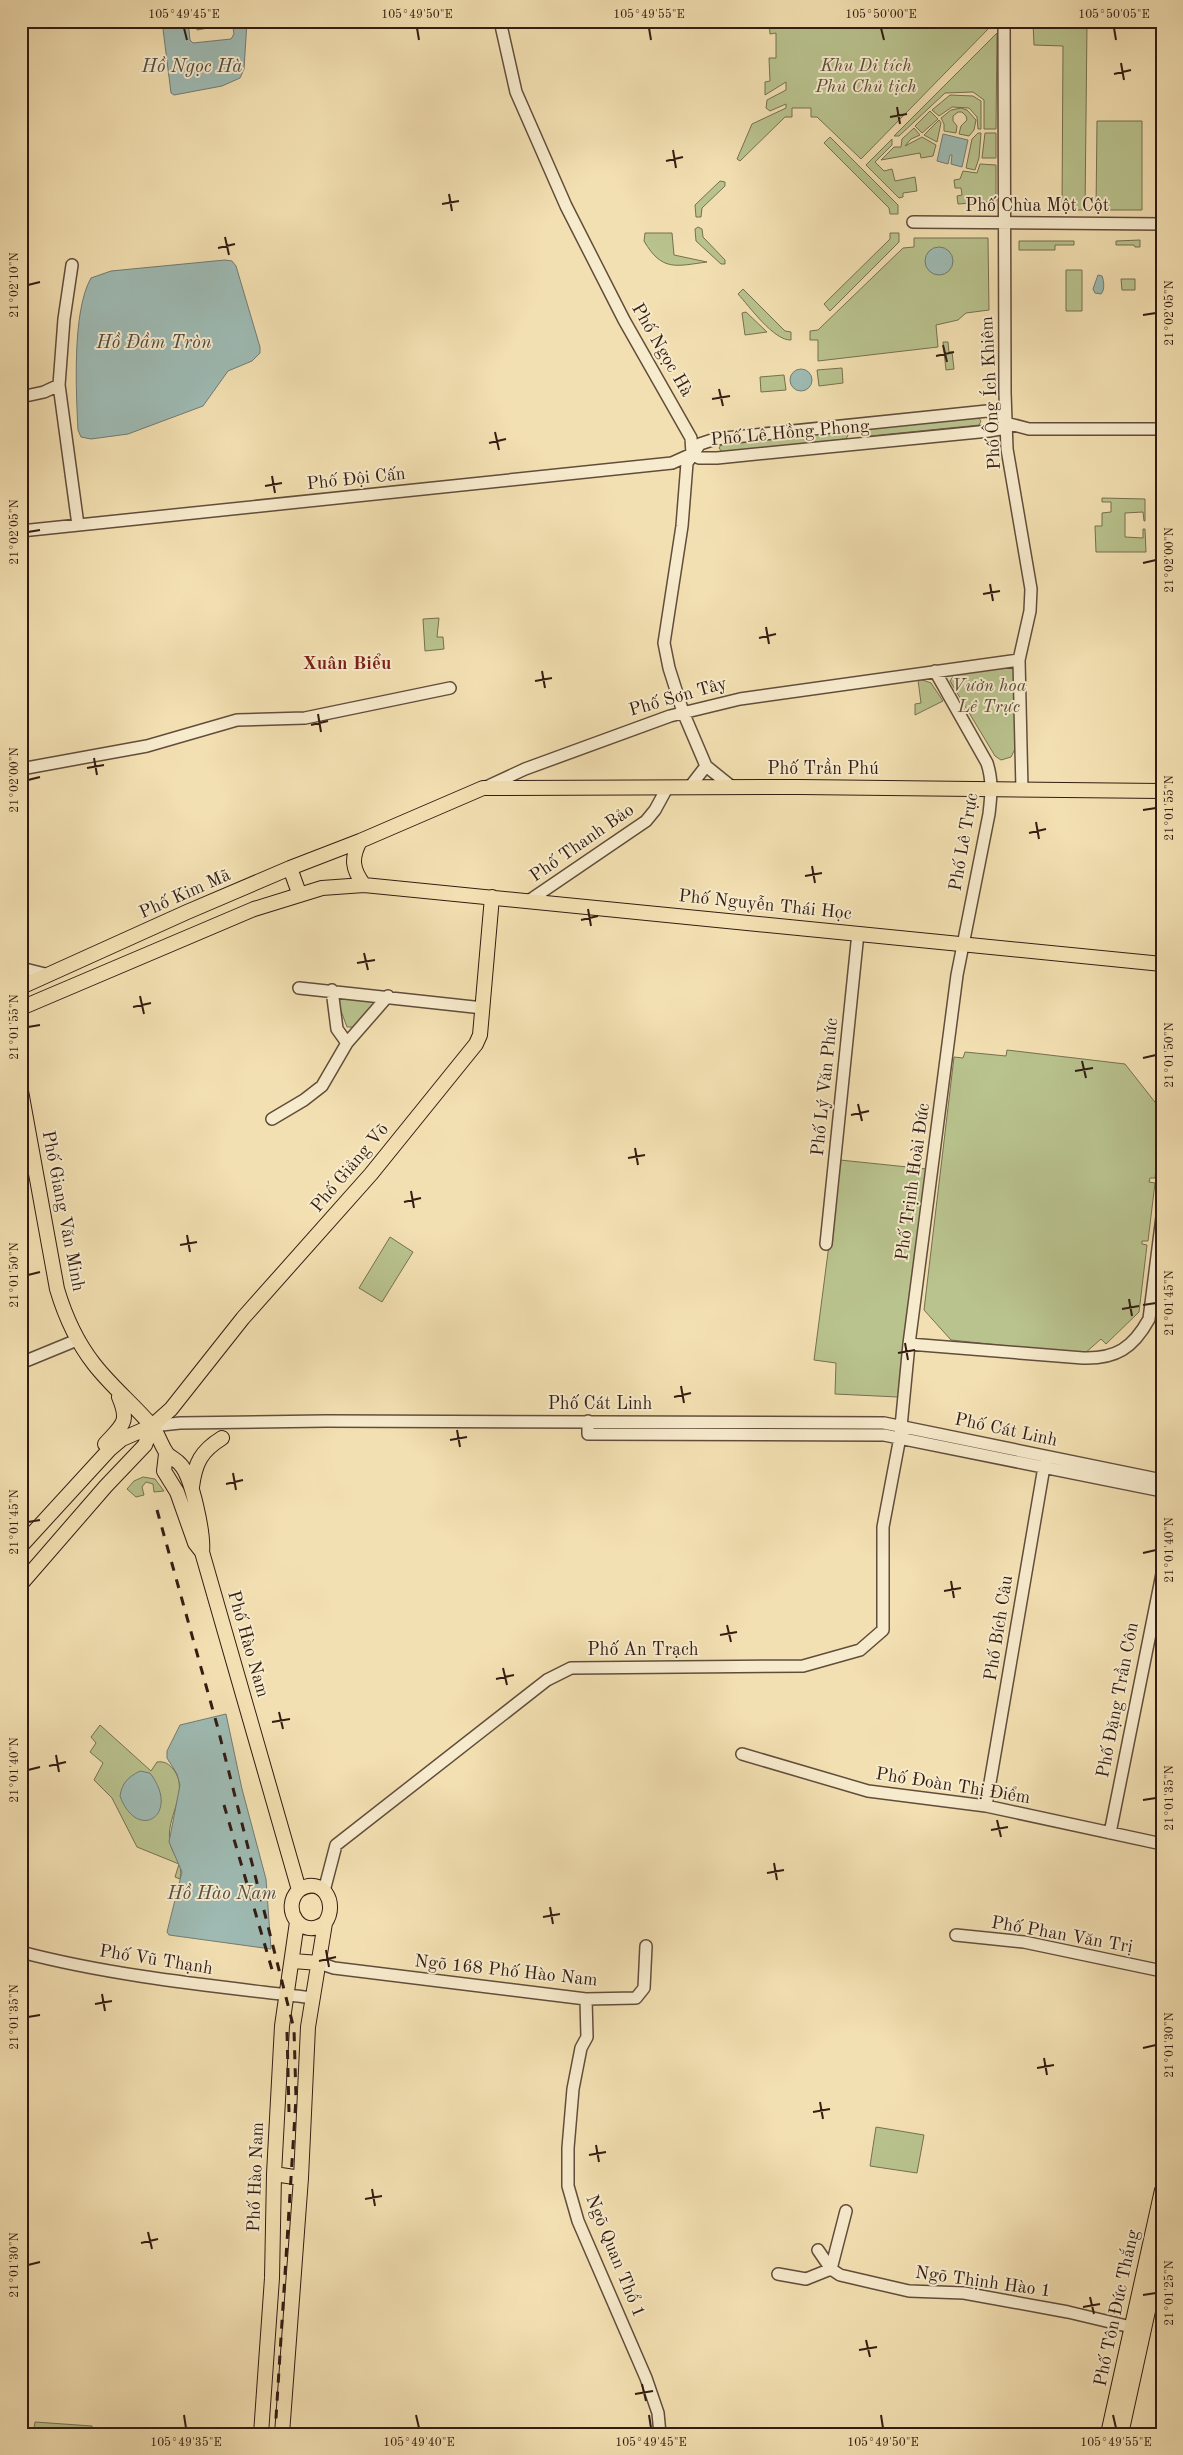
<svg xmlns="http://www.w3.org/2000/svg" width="1183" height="2455" viewBox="0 0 1183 2455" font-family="'Old Standard TT',serif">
	<rect width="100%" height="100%" fill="#f3e0b2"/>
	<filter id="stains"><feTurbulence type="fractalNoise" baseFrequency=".004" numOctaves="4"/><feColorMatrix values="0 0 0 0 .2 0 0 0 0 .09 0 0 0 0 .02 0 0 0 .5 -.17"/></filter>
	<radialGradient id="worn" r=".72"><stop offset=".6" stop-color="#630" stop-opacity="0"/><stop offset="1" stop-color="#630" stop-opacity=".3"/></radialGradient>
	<path fill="#b9c38e" stroke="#767050" d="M769,21h223v4l-131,134 -44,-42h-6v-9h-19v9h-7l-45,44 -3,-2 15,-35 34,-16v-4l-16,7 -4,-3 1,-8 19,-10v-8l-21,13v-13l5,-1 -1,-23h7v-25l-6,1z
		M1033,23l54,1 -2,186h-23l1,-164 -29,-1z
		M997,33l-1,96h-12v-29l-11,-8 -28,1 -46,43h-5z
		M950,95l23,1 8,5v28h-3l-1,-12 -8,-9 -17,-1 -13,9 -7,-6z
		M961,108l6,2 9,10 -2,10 -5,6 -10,-2 2,-8 6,-6 -1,-4 -4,-4h-4l-5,4v5l4,5 -1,7 -12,-2v-7l-3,-6 10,-8z
		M930,111l8,8 -16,14 -7,-7z
		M939,120l2,3 -4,19 -13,-7z
		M1097,121h45v89h-46z
		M914,128l6,7 -9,4 -6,7 17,-9 14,8 -3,11 -12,2 -1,-5 -39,7 13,-13h7l1,-8z
		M978,133h3l-2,25 -4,12 -9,-2 6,-29z
		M985,133h11v25h-14z
		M830,137l68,68v9h-8l-1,-6 -65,-65z
		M892,139v6l-17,17 9,9 8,-2 3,12 20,-4 2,14 -14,2v4l-4,1 -33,-33z
		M980,164l16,1v36l-38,3 -1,-8 5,-1 -1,-7h-6l-1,-8 6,-1 3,-8 14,2z
		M720,181l5,1v4l-23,22 -1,9h-5l-1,-12z
		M698,227l4,2 1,8 22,23v4h-4l-25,-23 -1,-12z
		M645,233h27l2,22 33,7c-31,4 -45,10 -63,-21z
		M890,233h9v9l-69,69 -6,-7 66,-65z
		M914,238h74l1,72 -23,3 -8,7 -22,5 2,22 -120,14v-21h-8v-9l8,-1 85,-82 11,-1z
		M1140,240v7h-5l-1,-2h-18v-4z
		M1019,241h55v4h-19v5h-36z
		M1066,270h16v41h-16z
		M1121,279h14v11h-13z
		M743,289l42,42 6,1v8c-17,1 -42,-34 -53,-46z
		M746,312l21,20 -22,3 -3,-22z
		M943,342h5l1,10h3l2,17 -8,1z
		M842,368l1,15 -24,3 -2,-16z
		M784,375l2,15 -25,2 -1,-15z
		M978,417l3,4 -2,4 -109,11 -3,-2 1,-5z
		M845,431l3,4 -2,4 -124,13 -3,-4 2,-3z
		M1102,498l43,1v22h-1l-1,-9 -18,1v24l18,1v-9h2l1,23h-50l-1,-26h7v-13l9,-1v-10h-9z
		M439,618l-2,19h6l1,12 -19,2 -2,-32z
		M1009,667l5,3 2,77 -5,10 -10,3 -6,-4 -45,-75 4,-6z
		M920,679l11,4 12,18 -28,14v-11l6,-1 -3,-23z
		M342,996l30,3 1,6 -20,22h-6l-10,-27z
		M1007,1050l118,14 37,47 -7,67h-5l-1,4 6,1 -7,58h-6v3l5,1 -8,67 -33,32 -5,-5 -17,15 -133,-14 -27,-30 30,-253 9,1 2,-6 41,4z
		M840,1160l87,9 -29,228 -63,-3 1,-31 -22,-3z
		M390,1237l23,15 -31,50 -23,-14z
		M143,1477l12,2 9,12 -10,1 -1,-8 -7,-2 -4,5 2,8 -8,2 -9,-8 7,-8z
		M100,1725l51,46 6,-9c8,-1 12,2 17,8 16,22 -9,48 -4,72 2,14 14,21 10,37l-5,-2 4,-13 -42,-17 -25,-49 -18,-18 9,-17 -13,-11 6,-9 -5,-6z
		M876,2127l48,8 -7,38 -47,-7z
		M35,2422l57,4v8h-59z"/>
	<path fill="#9ebbb4" stroke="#737b74" d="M162,21h26l2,19 3,3 38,-4 3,-5 -2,-13h15l-3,48 -4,9 -18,8 -48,9 -3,-2z
		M196,21h29v4l-28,5z
		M943,134l25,6 -6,27 -11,-3 1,-9h-2l-2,9 -11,-3z
		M925 261a14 14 0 1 1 28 0a14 14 0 1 1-28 0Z
		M225,260l7,1 4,5 24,81v6l-8,8 -24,10 -25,35 -75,28 -37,5 -10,-2 -3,-7c-2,-38 -6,-119 13,-152l20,-7z
		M1098,275l4,1c2,5 3,14 -1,18l-6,-1 -2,-4z
		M790 380a11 11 0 1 1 22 0a11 11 0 1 1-22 0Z
		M226,1714l16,75 24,90 5,70 -102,-14 -2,-3 15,-60 -13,-30 11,-57 -3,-11 -10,-16v-7l13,-26z
		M140,1771l10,2c32,42 -13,70 -30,23 2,-13 8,-19 20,-25z"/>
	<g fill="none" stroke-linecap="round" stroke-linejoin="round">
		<defs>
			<path id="minor" d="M500,21l16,71 50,114 58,114 67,118 1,16
				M1004,21l1,372 2,56 24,140 -1,22 -11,49 3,130
				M913,222l249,2
				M72,265l-8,54 -5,66 19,140
				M21,397l23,-5 15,-7
				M1006,423l23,6h133
				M692,454l7,4h18l272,-27 11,-2 6,-6
				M21,531l651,-68 20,-9
				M21,769l126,-23 90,-26 68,-2 145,-30
				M732,787l-26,-21 -23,-54 -14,-44 -5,-25 18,-117 5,-63 13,-19 15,-5 272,-28c10,1 15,4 19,12
				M484,788l41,-19 145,-53 70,-17 279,-39
				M689,788l17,-22
				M530,900l116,-79 9,-11 12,-22
				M21,968l28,7
				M299,988l184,20
				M347,1043l41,-47
				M272,1119l32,-19 18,-14 25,-43 -10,-14 -5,-39
				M826,1244l32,-311
				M909,1344l174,14c33,1 50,-10 66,-39l13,-102
				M21,1363l56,-23
				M588,1421v13l296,1 278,56
				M152,1426l28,-3 146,-2 558,2 278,57
				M742,1754l126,37 118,15 176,38
				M986,1806l59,-345
				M1110,1833l52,-259
				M324,1891l12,-46 211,-165 24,-12 232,-2 57,-16 23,-20v-103l17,-90 9,-93 48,-369 32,-161c2,-18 4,-33 -2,-51l-52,-92
				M956,1935l68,7 138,29
				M21,1952c95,25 195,34 292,46
				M319,1963l15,5 252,31 50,-1 8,-10 2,-42
				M586,1999l1,38 -6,11 -8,41 -5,59v38l10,35 68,157 12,35 2,21
				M818,2250l13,19 9,6 69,16 55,2 104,19 63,15
				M778,2274l28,5 25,-10 15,-58"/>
			<path id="major" d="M360,841c-9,17 -8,28 4,44
				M290,868l9,25
				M21,987l166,-75 103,-44 70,-27 123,-53 317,-1 362,4
				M21,1008l233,-99 68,-21 42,-3 798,79
				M21,1091l36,198c8,27 19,52 37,75 17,22 39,40 57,61 7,8 9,18 15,27 3,5 10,7 14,12 12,12 24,71 22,88
				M105,1444c17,-19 25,-21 14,-47
				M166,1454l-2,17 13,21 18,51 7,9 97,338
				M192,1487c3,-24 9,-36 30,-49
				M21,1546l88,-96 13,-11 30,-13 19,-17 72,-91 128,-144 105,-130 4,-9 12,-138
				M21,1584l85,-98 39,-41 7,-19
				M293,1961l26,2
				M274,2174l27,4
				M261,2434l11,-156 2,-104 8,-148 15,-104
				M282,2434l19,-256 7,-151 17,-104c14,-20 -3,-48 -26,-33 -19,18 2,51 26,33
				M1108,2434l54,-244
				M1121,2434l41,-187"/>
		</defs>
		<use href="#minor" stroke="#624d3b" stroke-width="14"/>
		<use href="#major" stroke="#321c13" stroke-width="16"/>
		<use href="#minor" stroke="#f7ebcd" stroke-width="11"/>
		<use href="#major" stroke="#f3e0b2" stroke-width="14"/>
		<path stroke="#321c13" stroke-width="3" stroke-dasharray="9 9" stroke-linecap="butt" d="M157,1510l60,215 77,304 2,69 -21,336
			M224,1805l49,168
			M287,2032l2,80"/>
	</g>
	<path fill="none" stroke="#321c13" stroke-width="2" d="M184,28l3,12M417,28l2,12M649,28l2,12M881,28l3,12M1114,28l2,12M1121,63l3,17M1114,74l17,-4M897,107l3,17M890,117l17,-3M673,150l3,18M666,161l17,-4M449,194l3,17M442,204l17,-3M225,237l4,18M218,248l17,-4M28,285l12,-3M1143,315l13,-2M943,345l4,17M936,356l18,-4M719,389l4,17M712,399l18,-3M495,432l4,18M489,443l17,-4M272,476l3,17M265,486l17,-3M28,532l12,-2M1143,563l13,-3M990,584l3,17M983,594l17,-3M766,627l3,17M759,638l17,-4M542,671l3,17M535,681l17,-3M318,714l3,18M311,725l17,-4M94,758l3,17M87,768l17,-3M28,780l12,-3M1143,810l13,-2M1036,822l3,17M1029,833l17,-4M812,866l3,17M805,876l17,-3M588,909l3,17M581,920l17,-4M364,953l4,17M357,963l18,-3M140,996l4,18M133,1007l18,-4M28,1027l12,-2M1143,1058l13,-3M1082,1061l4,17M1075,1071l18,-3M858,1104l4,17M851,1115l18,-4M635,1148l3,17M628,1158l17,-3M411,1191l3,17M404,1202l17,-4M187,1235l3,17M180,1245l17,-3M28,1275l12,-3M1129,1299l3,17M1143,1305l13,-2M1122,1309l17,-3M905,1343l3,17M898,1353l17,-3M681,1386l3,17M674,1397l17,-4M457,1430l3,17M450,1440l17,-3M233,1473l3,17M226,1484l17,-4M28,1522l12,-2M1143,1553l13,-3M951,1581l3,17M944,1591l17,-3M727,1625l4,17M720,1635l17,-3M503,1668l4,17M496,1679l18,-4M279,1712l4,17M272,1722l18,-3M56,1755l3,17M49,1766l17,-4M28,1770l12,-3M1143,1800l13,-2M997,1820l4,17M991,1830l17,-3M774,1863l3,17M767,1873l17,-3M550,1907l3,17M543,1917l17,-3M326,1950l3,17M319,1961l17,-4M102,1994l3,17M95,2004l17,-3M28,2017l12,-2M1143,2048l13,-3M1044,2058l3,17M1037,2068l17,-3M820,2102l3,17M813,2112l17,-3M596,2145l3,17M589,2155l17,-3M372,2189l3,17M365,2199l17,-3M148,2232l4,17M141,2243l17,-4M28,2265l12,-3M1143,2295l13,-2M1090,2297l4,17M1083,2307l17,-3M866,2340l4,17M859,2350l18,-3M642,2384l4,17M635,2394l18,-3M184,2415l2,13M416,2415l3,13M649,2415l2,13M881,2415l2,13M1113,2415l3,13"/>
	<g text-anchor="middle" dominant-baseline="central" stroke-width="4" stroke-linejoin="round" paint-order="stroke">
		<g font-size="18" font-style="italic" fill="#5a4e38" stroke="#f7ebcd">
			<text x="866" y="66">Khu Di tích<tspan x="866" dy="21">Phủ Chủ tịch</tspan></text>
			<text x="989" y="686">Vườn hoa<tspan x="989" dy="21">Lê Trực</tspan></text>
		</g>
		<g font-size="18" fill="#321c13" stroke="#f7ebcd">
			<text x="1037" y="206">Phố Chùa Một Cột</text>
			<text transform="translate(662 350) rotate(60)">Phố Ngọc Hà</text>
			<text transform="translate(991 393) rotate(-93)">Phố Ông Ích Khiêm</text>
			<text transform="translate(790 433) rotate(-5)">Phố Lê Hồng Phong</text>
			<text transform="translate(356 479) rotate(-6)">Phố Đội Cấn</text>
			<text transform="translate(678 697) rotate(-16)">Phố Sơn Tây</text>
			<text x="823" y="769">Phố Trần Phú</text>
			<text transform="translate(964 842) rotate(-80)">Phố Lê Trực</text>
			<text transform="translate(582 843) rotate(-35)">Phố Thanh Bảo</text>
			<text transform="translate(185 894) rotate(-24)">Phố Kim Mã</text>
			<text transform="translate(765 905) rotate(6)">Phố Nguyễn Thái Học</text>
			<text transform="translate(825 1087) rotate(-84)">Phố Lý Văn Phức</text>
			<text transform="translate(350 1168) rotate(-50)">Phố Giảng Võ</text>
			<text transform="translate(913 1182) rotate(-82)">Phố Trịnh Hoài Đức</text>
			<text transform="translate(63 1211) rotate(79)">Phố Giang Văn Minh</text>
			<text x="600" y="1404">Phố Cát Linh</text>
			<text transform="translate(1006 1430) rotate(12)">Phố Cát Linh</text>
			<text transform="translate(999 1628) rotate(-81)">Phố Bích Câu</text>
			<text transform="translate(248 1644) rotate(74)">Phố Hào Nam</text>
			<text x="643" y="1650">Phố An Trạch</text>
			<text transform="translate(1118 1700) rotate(-79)">Phố Đặng Trần Côn</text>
			<text transform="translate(953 1786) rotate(9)">Phố Đoàn Thị Điểm</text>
			<text transform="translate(1062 1935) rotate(10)">Phố Phan Văn Trị</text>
			<text transform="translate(156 1960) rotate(9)">Phố Vũ Thạnh</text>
			<text transform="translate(506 1971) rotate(6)">Ngõ 168 Phố Hào Nam</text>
			<text transform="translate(256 2177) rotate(-88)">Phố Hào Nam</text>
			<text transform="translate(615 2256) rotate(68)">Ngõ Quan Thổ 1</text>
			<text transform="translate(983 2282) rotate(8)">Ngõ Thịnh Hào 1</text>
			<text transform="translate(1117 2308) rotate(-78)">Phố Tôn Đức Thắng</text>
		</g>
		<g font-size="19" font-style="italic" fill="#524c43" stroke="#f7ebcd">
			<text x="192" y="67">Hồ Ngọc Hà</text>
			<text x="154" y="343">Hồ Đầm Tròn</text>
			<text x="222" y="1894">Hồ Hào Nam</text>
		</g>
		<g font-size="19" font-weight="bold" fill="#7a1f14" stroke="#f7ebcd">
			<text x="347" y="664">Xuân Biểu</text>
		</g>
	</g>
	<rect width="1183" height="2455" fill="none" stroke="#f3e0b2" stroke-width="55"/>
	<rect x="28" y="28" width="1128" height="2400" fill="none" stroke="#321c13" stroke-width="2"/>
	<g font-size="12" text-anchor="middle" fill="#321c13">
		<text x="184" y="18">105°49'45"E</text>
		<text x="417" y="18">105°49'50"E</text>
		<text x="649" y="18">105°49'55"E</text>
		<text x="881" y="18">105°50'00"E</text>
		<text x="1114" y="18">105°50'05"E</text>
		<text transform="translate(14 285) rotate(-90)" y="4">21°02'10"N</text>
		<text transform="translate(1169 313) rotate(-90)" y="4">21°02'05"N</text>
		<text transform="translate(14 532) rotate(-90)" y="4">21°02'05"N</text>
		<text transform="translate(1169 560) rotate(-90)" y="4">21°02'00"N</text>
		<text transform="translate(14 780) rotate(-90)" y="4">21°02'00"N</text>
		<text transform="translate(1169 808) rotate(-90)" y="4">21°01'55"N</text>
		<text transform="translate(14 1027) rotate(-90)" y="4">21°01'55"N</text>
		<text transform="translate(1169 1055) rotate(-90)" y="4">21°01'50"N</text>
		<text transform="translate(14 1275) rotate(-90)" y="4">21°01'50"N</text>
		<text transform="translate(1169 1303) rotate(-90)" y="4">21°01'45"N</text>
		<text transform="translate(14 1522) rotate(-90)" y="4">21°01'45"N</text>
		<text transform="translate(1169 1550) rotate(-90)" y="4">21°01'40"N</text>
		<text transform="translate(14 1770) rotate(-90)" y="4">21°01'40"N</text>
		<text transform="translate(1169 1798) rotate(-90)" y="4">21°01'35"N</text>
		<text transform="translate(14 2017) rotate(-90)" y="4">21°01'35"N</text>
		<text transform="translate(1169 2045) rotate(-90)" y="4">21°01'30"N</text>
		<text transform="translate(14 2265) rotate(-90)" y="4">21°01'30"N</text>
		<text transform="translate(1169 2293) rotate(-90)" y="4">21°01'25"N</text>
		<text x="186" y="2446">105°49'35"E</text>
		<text x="419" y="2446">105°49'40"E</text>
		<text x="651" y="2446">105°49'45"E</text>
		<text x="883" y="2446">105°49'50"E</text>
		<text x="1116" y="2446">105°49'55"E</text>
	</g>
	<rect width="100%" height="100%" filter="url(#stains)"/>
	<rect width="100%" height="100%" fill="url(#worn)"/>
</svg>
